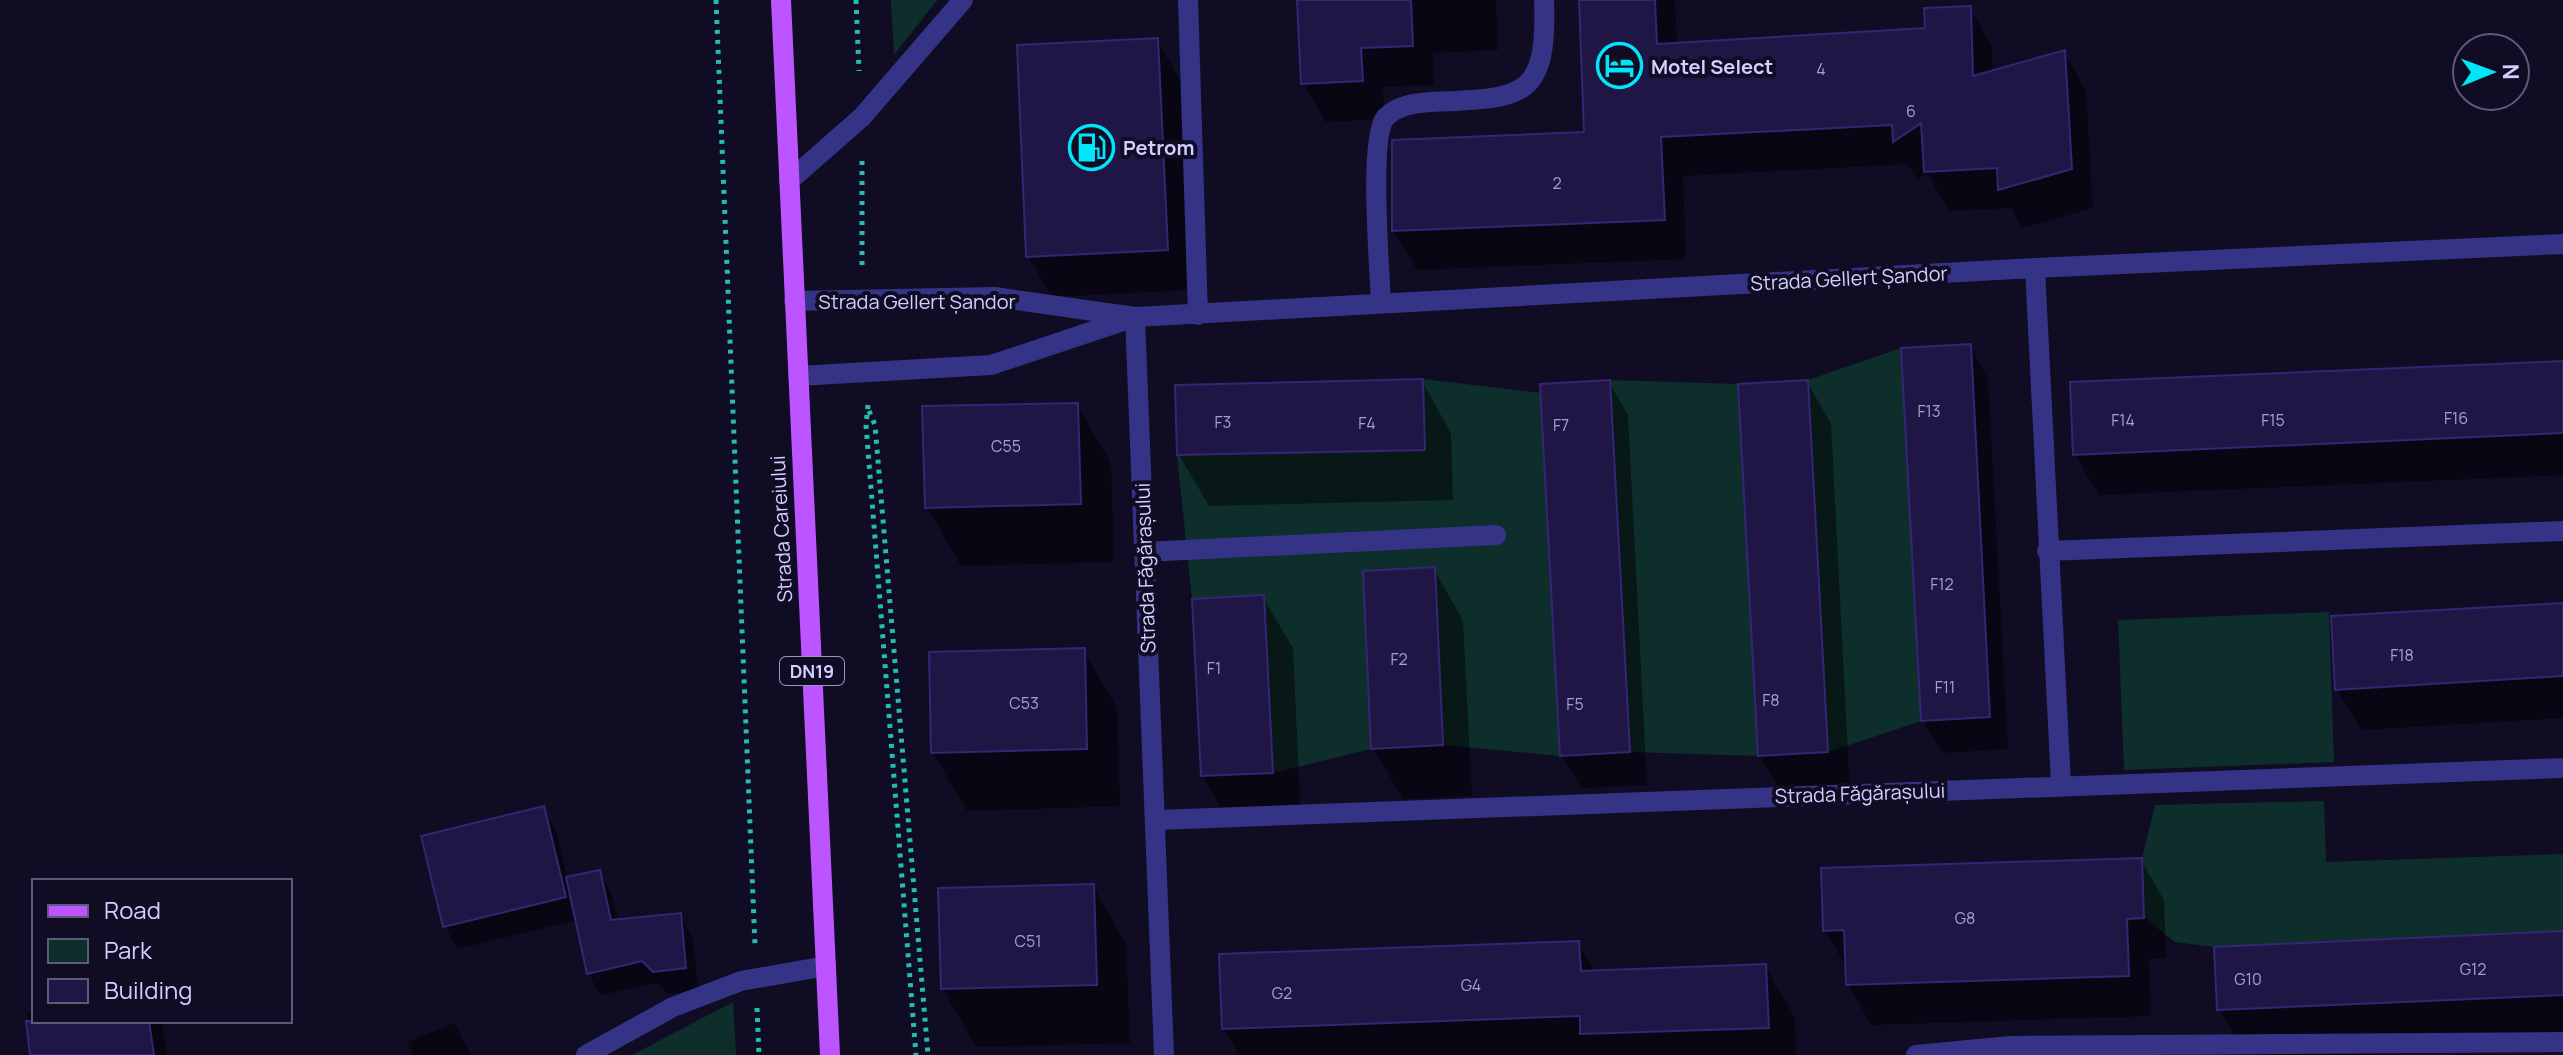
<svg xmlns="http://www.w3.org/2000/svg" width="2563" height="1055" viewBox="0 0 2563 1055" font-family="Manrope,sans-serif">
	<rect width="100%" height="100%" fill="#0f0c23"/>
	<path fill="#0e2e2c" d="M891,0h46l-43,55z
		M1901,348l20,373 -93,31 -20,-372z
		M1423,379l118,14 19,363 -117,-11 -8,-177 -71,3 7,178 -98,24 -9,-178 -72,4 -15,-144 247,-5z
		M1610,380l128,4 20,372 -128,-4z
		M2329,612l5,150 -210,8 -6,-150z
		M2324,801l2,61 237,-8v77l-349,16 -39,-5 -31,-24 -2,-60 13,-53z
		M733,1002l3,53h-104z"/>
	<path fill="#0007" fill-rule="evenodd" d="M1299,0h197l2,50 -65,3 1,32 -51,2 1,32 -58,3 -23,-39z
		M1581,0h94l2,45 250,-15 43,-22 22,39 1,25 71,-20 22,39 7,117 -70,20 -12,-20 -62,3 -22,-38 -10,7 -9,-16 -225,12 3,83 -269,11 -23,-39v-89l193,-8zM1929,116l2,4 -34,21v-5z
		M1157,40l23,40 10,210 -138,7 -24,-41z
		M1970,346l18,33 20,370 -66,4 -19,-33z
		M2563,363v112l-464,20 -24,-40z
		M1422,381l29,52 2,67 -244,6 -30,-51z
		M1609,382l19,33 19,370 -66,3 -19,-32z
		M1807,382l24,41 19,370 -67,3 -23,-40z
		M1077,405l34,58 3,99 -153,4 -34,-59z
		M1434,569l29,52 9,175 -69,3 -30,-51z
		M1263,597l30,51 8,176 -69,3 -29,-51z
		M2563,605v113l-202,12 -24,-41z
		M1083,650l34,58 3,98 -153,5 -34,-59z
		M543,808l13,23 12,48 31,-7 13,23 6,26 62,-6 13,23 5,53 -30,3 -11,-11 -56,12 -13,-22 -11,-53 -119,29 -13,-23z
		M2141,860l23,40 2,58 -17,1 2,57 -280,9 -23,-41v-14l-23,-40z
		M1093,886l33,58 4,99 -154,4 -33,-58z
		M2563,933v114l-188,8h-129l-27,-46z
		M1578,943l17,29 170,-6 30,52 1,37h-557l-15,-26z
		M34,1011v10h128l5,34h-135l-5,-43z
		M454,1023l17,32h-58l-6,-13z"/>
	<path fill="#1f1646" stroke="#342674" stroke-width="2" d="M1297,0h114l2,46 -52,2 2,33 -62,3z
		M1579,0h76l2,44 268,-16 -1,-20 47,-2 2,70 92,-26 7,119 -74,21 -1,-22 -73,4 -3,-49 -28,19 -1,-17 -231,12 4,83 -273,11v-91l192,-8z
		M1158,38l10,212 -142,7 -9,-212z
		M1971,344l19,373 -69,4 -20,-373z
		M2563,361v72l-490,22 -3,-73z
		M1423,379l2,71 -248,5 -2,-70z
		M1610,380l20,372 -70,4 -20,-372z
		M1808,380l20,372 -70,4 -20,-372z
		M1078,403l3,101 -156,4 -3,-102z
		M1435,567l8,178 -72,4 -8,-178z
		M1264,595l9,178 -72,3 -9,-177z
		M2563,603v73l-228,14 -4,-74z
		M1085,648l2,101 -156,4 -2,-101z
		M544,806l22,91 -123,30 -22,-91z
		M2142,858l2,60 -17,1 2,57 -283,9 -2,-55 -21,1 -2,-63z
		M600,870l11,50 70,-7 5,55 -33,4 -11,-11 -55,13 -21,-97z
		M1094,884l3,101 -156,4 -3,-101z
		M2563,931v64l-346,15 -3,-63z
		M1579,941l2,30 185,-7 3,64 -189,6v-18l-358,13 -3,-75z
		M26,1021h123l5,34h-124z"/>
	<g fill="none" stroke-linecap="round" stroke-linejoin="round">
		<path stroke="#24bdb1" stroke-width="5" stroke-dasharray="4 6" stroke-linecap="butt" d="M716,0l39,946
			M856,0l3,71
			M862,161v106
			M868,405l-2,20 50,630
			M869,411l6,14 53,630
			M757,1008l2,47"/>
		<path stroke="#343386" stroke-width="20" d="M1188,0l10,315
			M789,181l73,-64 101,-117
			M2035,268l26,517
			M794,301l201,-4 140,20 900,-49 528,-24
			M1381,304c-1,-32 -13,-168 5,-187 12,-12 30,-14 45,-15 90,-4 117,-1 113,-102
			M1135,317l29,738
			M798,376l193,-11 141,-47
			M2047,551l516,-20
			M1144,552l352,-17
			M1157,820l1406,-52
			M586,1055l87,-48 68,-26 85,-15
			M1916,1055l94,-9 553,-4"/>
		<path stroke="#bc55ff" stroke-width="20" d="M781,0l49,1055"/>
	</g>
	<defs>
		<symbol id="hotel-ring" viewBox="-11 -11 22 22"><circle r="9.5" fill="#0f0c23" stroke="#00e5f9" stroke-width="1.5"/><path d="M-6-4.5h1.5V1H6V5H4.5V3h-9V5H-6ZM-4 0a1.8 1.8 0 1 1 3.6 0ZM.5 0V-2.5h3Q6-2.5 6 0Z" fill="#00e5f9"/></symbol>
		<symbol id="fuel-ring" viewBox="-11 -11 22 22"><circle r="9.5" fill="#0f0c23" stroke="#00e5f9" stroke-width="1.5"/><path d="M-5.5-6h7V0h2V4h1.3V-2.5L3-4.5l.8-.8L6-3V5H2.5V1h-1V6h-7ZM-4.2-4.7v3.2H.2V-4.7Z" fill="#00e5f9"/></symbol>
	</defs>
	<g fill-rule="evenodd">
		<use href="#hotel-ring" x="1594" y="40" width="51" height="51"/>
		<use href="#fuel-ring" x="1066" y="122" width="51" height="51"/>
	</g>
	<g text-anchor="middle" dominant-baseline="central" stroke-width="8" stroke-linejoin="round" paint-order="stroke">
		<g font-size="16" fill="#a6a0d1">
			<text x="1821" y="69">4</text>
			<text x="1911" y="111">6</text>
			<text x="1557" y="183">2</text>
			<text x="1929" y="411">F13</text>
			<text x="2456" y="418">F16</text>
			<text x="2123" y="420">F14</text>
			<text x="2273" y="420">F15</text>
			<text x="1223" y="422">F3</text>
			<text x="1367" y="423">F4</text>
			<text x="1561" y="425">F7</text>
			<text x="1006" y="446">C55</text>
			<text x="1942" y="584">F12</text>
			<text x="2402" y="655">F18</text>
			<text x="1399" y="659">F2</text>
			<text x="1214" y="668">F1</text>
			<text x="1945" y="687">F11</text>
			<text x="1771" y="700">F8</text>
			<text x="1024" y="703">C53</text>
			<text x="1575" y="704">F5</text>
			<text x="1965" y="918">G8</text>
			<text x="1028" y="941">C51</text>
			<text x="2473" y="969">G12</text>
			<text x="2248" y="979">G10</text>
			<text x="1471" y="985">G4</text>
			<text x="1282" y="993">G2</text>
		</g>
		<rect fill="#0f0c23" stroke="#9894bd" stroke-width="2" x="780" y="657" width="64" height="28" rx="6"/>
		<g font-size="18" font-weight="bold" fill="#d3ceff">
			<text x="812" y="671">DN19</text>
		</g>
		<g font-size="20" font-weight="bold" fill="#d3ceff" stroke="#0f0c23" text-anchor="start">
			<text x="1651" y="66">Motel Select</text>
			<text x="1123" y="147">Petrom</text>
		</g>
		<g font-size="20" fill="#d3ceff" stroke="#0f0c23">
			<text transform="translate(1849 278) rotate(-3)">Strada Gellert Șandor</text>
			<text x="917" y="301">Strada Gellert Șandor</text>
			<text transform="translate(781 529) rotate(-93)">Strada Careiului</text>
			<text transform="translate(1145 568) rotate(-92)">Strada Făgărașului</text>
			<text transform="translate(1860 793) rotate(-2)">Strada Făgărașului</text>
		</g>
	</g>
	<rect x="32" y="879" width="260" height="144" fill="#0f0c23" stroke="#5d5a7b" stroke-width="2"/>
	<rect x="48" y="905" width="40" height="12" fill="#bc55ff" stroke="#5d5a7b" stroke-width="2"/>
	<text x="104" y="919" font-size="24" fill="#d3ceff">Road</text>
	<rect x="48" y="939" width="40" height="24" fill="#0e2e2c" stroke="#5d5a7b" stroke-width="2"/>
	<text x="104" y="959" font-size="24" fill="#d3ceff">Park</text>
	<rect x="48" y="979" width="40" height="24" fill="#1f1646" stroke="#5d5a7b" stroke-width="2"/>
	<text x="104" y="999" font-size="24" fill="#d3ceff">Building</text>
	<g transform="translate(2491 72) rotate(89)"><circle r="38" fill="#0f0c23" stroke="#5d5a7b" stroke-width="2"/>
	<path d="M0-6L14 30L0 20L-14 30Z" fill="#00e5f9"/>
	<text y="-12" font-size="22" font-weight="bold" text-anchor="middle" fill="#d3ceff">N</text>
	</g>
</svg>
